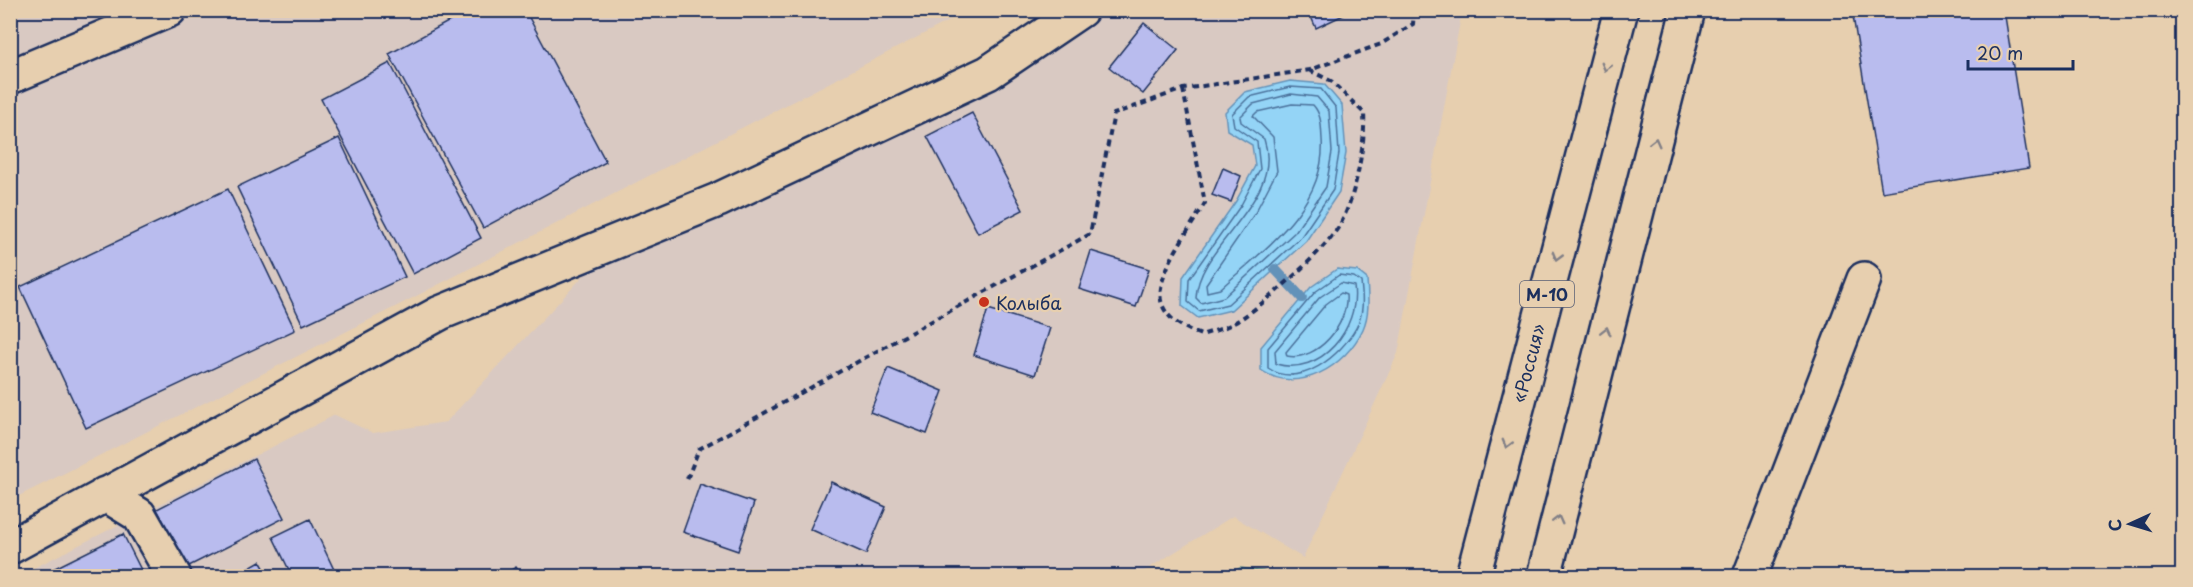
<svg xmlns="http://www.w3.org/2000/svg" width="2193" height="587" viewBox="0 0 2193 587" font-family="'Playpen Sans',sans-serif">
	<rect width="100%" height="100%" fill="#e7cfaf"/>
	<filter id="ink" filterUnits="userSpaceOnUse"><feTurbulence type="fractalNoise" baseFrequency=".0167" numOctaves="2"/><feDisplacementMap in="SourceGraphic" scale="12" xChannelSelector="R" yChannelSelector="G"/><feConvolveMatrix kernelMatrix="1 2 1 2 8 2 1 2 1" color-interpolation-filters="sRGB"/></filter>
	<g filter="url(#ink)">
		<path fill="#d9c9c2" d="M11,11h957l-571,295 -386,194z
			M1064,11h398l-64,342 -95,205 -70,-42 -97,60h-1118l317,-161 38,18 73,-11 162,-172 380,-177z"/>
		<path fill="#a4e8b3" stroke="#608c88" stroke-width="1.5" d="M1240,568l57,8h-70z"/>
		<path fill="#94d4f6" stroke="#6492b9" stroke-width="1.5" d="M1290,81l34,3 18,21 4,48 -7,39 -33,49 -75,69 -33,8 -16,-12 1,-29 53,-76 19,-35 -3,-21 -25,-15 -2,-18 20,-20z
			M1337,269l20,2 10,8c1,17 3,34 -4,50 -17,37 -65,67 -102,41v-23l50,-60z"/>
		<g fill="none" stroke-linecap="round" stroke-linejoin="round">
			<path stroke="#4b719b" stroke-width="1.5" d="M1290,87l31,2 15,19 3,45 -6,37 -32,47 -73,67 -29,7 -11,-9 1,-23 52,-74 19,-36 -3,-27 -23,-16 -2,-12 17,-17z
				M1291,94l26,3 12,14 3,41 -6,35 -31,45 -71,65 -23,6 -5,-5c2,-54 89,-97 68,-159l-23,-17 -1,-5 13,-13z
				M1292,104l21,1c9,10 8,21 9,34 5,67 -58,110 -102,150l-13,3 -1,-8 49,-71 22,-42 -4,-34 -20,-21 4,-4z
				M1339,275l15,2 7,5c2,16 3,32 -5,46 -15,27 -56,62 -88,40v-20l47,-56z
				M1341,283l13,3c6,42 -33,91 -78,78l-1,-13 45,-54z
				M1341,293l5,2c3,29 -29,67 -59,61l-1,-4 40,-48z"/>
			<path stroke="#6492b9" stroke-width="10" d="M1275,269l27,29"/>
		</g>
		<path fill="#b9bcee" stroke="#1b2f5e" stroke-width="1.5" d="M470,10h55l81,152 -123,66 -94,-174z
			M1308,10h46l-38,18z
			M1852,10h152l25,158 -147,24z
			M1144,23l34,27 -35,44 -34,-27z
			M390,63l91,175 -68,36 -92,-175z
			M972,113l51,97 -45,23 -51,-97z
			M339,138l66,139 -102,48 -66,-138z
			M1223,168l18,8 -10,26 -19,-7z
			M228,189l67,141 -209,98 -66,-141z
			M1091,251l58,18 -13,38 -57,-18z
			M988,309l62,19 -15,47 -61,-20z
			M888,368l55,23 -16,43 -57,-22z
			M10,446l6,12 -6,2z
			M254,459l30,59 -97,49 -30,-58z
			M831,482l55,25 -20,47 -56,-25z
			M700,484l54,19 -16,48 -55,-19z
			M310,519l27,57h-45l-19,-39z
			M123,534l21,42h-105z
			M260,561l9,15h-35z
			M516,567l6,9h-21z"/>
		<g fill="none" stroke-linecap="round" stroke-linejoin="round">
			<defs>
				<path id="minor" d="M10,77l159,-67
					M105,494l34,21 35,61
					M10,547l430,-234 278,-113 270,-127 93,-63
					M1750,576l114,-297"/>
				<path id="highway" d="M1473,576l148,-566
					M1544,576l144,-566"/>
			</defs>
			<use href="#minor" stroke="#1b2f5e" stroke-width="38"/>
			<use href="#highway" stroke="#1b2f5e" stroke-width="38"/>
			<path stroke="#1b2f5e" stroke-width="4" stroke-dasharray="6 4.5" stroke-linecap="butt" d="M1183,89l22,114c-13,23 -53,75 -43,101 6,17 24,25 39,31 10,-3 21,-6 31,-11 27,-14 85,-67 103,-92 19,-24 31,-89 29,-119l-33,-32 -20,-10
				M687,479l12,-30 391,-215 24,-120 69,-25 127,-19 71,-26 32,-20 1,-14"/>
			<use href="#minor" stroke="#e7cfaf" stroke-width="33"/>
			<use href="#highway" stroke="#e7cfaf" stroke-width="33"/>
		</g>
		<defs><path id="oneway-chevron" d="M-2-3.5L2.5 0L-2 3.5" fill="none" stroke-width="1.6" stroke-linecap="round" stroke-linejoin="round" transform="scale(1.5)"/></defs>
		<g stroke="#817f86">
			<use href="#oneway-chevron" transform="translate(1606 67) rotate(105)"/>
			<use href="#oneway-chevron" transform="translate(1655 142) rotate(-76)"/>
			<use href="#oneway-chevron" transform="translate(1557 256) rotate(105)"/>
			<use href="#oneway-chevron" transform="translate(1606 331) rotate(-76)"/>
			<use href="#oneway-chevron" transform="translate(1507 444) rotate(105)"/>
			<use href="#oneway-chevron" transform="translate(1558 520) rotate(-76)"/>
		</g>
	</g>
	<circle fill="#c8321e" stroke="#e7cfaf" stroke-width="2" cx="984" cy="302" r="6"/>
	<g text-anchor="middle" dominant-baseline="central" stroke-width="4.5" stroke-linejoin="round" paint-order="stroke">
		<rect fill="#e7cfaf" stroke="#585f76" stroke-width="1.5" x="1520" y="281" width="54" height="26" rx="4.5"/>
		<g font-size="16" font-weight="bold" fill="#1b2f5e">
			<text x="1547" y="294">М-10</text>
		</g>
		<g font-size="18" fill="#1b2f5e" stroke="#e7cfaf" text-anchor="start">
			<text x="996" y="302">Колыба</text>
		</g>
		<g font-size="18" fill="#1b2f5e" stroke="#e7cfaf">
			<text transform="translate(1528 363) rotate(-75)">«Россия»</text>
		</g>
	</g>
	<rect width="2193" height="587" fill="none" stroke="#e7cfaf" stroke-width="36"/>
	<rect x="18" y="18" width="2157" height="551" fill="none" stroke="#1b2f5e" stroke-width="2" filter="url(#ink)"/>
	<g transform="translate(2130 524) rotate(266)" stroke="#e7cfaf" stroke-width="4.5" paint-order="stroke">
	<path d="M0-4.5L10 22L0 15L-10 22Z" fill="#1b2f5e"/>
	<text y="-9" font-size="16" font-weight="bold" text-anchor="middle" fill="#1b2f5e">С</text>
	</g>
	<path d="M1968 60v9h105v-9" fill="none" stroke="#1b2f5e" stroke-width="3"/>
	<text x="1977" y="60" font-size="18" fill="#1b2f5e" stroke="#e7cfaf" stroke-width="4.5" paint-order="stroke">20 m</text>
</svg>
